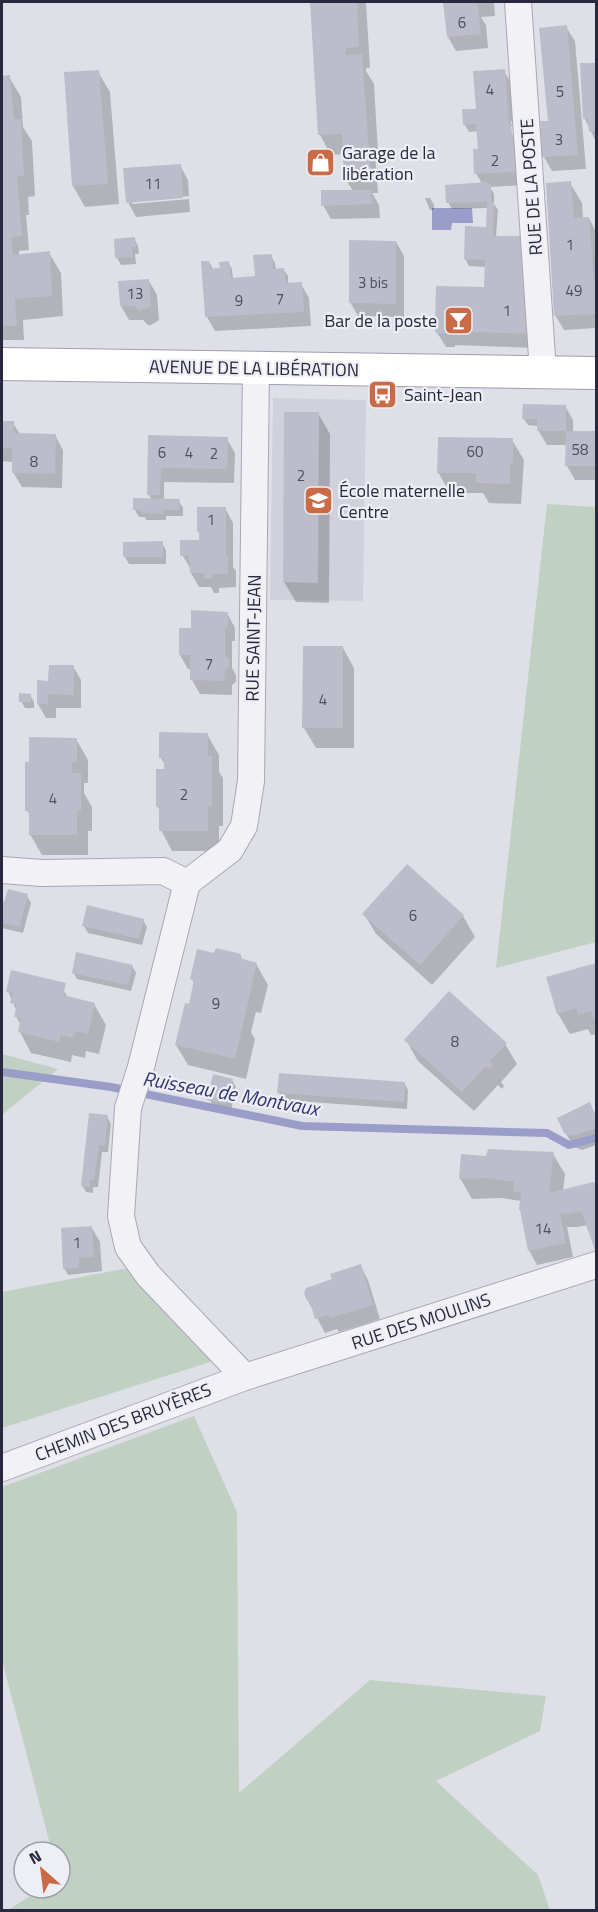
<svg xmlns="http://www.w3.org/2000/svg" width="598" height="1912" viewBox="0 0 598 1912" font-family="'Titillium Web',sans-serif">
	<rect width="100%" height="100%" fill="#dfdfe8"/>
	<path fill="#d1d1dd" d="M273,398l93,2 -3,201 -93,-1z"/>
	<path fill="#c0d1c3" d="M547,504l49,3v435l-100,26z
		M2,1054l56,15 -56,46z
		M139,1266l87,91 -224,71v-136z
		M194,1416l43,96 2,281 131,-113 176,16 -6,35 -104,50 102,94 12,35h-542l35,-22h17v-36h-8l-50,-192v-173z"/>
	<path fill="#9a9dc7" d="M432,208h40l1,15h-21l-1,7h-19z"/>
	<path fill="#0003" d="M311,2h55l4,66h-4v3l8,13 4,68 -3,1 3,40h-6l7,12 1,13 -49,1 -8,-14 30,-14 -7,-11 -1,-26 -14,1 -11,-20z
		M445,2h49l1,14 -14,1 5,8 2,23 -32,3 -8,-14z
		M566,27l9,14 11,128 -34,2 -8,-14z
		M582,65h14v77l-11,-23z
		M504,71l8,14 3,36h-4l1,6 -2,-2 2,17h3l-1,-13 10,56 -34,2 4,7v10l4,6 -2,27 42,111 -83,-3v2h-9l-10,-16 49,-43 1,-21 -17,-1 -4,-7 22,-31 1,-20 -36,1 -4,-7 34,-18 -6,-11 3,-23 -1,-19 -9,1 -4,-7 12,-15z
		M98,72l12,20 9,112 -34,3 -12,-21 -7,-113z
		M9,77l12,20 2,30 9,14 3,55 -7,1 1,18h-3l3,35 -10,1v4l30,-2 12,20 2,43 -40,4 1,20h-22v-262z
		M180,165l8,15 1,16 -57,5v3l57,-5 1,13 -54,5 -8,-15z
		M570,183l12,20 1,15h6l7,14v96l-32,2 -9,-15z
		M425,198h5l4,7v5h-4z
		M134,239l4,7 1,8h-4l1,10 -15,1 -4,-7 -1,-18z
		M396,242l8,14v61l-46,-1 -8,-14z
		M271,256l4,7 1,7h8l4,6v8h13l8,14 2,28 -96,5 -8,-14 -5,-54 7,-1 5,9 7,-1 7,-8 4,7 1,10 24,-1z
		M149,281l8,14 2,25 -8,5h-3l-5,-5h-14l-8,-14z
		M565,406l8,14v13h23v47h-21l-8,-14v-21h-20l-9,-15v-4l-10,-1 -4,-6z
		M318,413l12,21 -1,169 -33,-1 -12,-20z
		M2,422l11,1 7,11 35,1 8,15 -1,38 -40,-1 -9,-15 1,-10 -12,-1z
		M227,439l8,14 -1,30 -70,-1v18l15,1 4,7v8h-17v4h-20l-1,-3h-6l-4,-7 17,-10 -3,-5 1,-27z
		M512,440l12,20 -3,44 -32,-1 -6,-10h-33l-12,-21z
		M225,508l8,15v44l3,4v16l-17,1v5h-5l-3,-6h-12l-8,-14v-4l-9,-14 19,-13v-7l-3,-4z
		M125,543h37l4,7v14h-37l-4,-7z
		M227,613l8,15v13h-3v27l4,7v7l-4,3v10l-32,-1 -8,-14v-11h-4l-8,-14 12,-26z
		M343,648l11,20v80h-38l-12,-20z
		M73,666l8,14v28h-25v10h-10l-8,-14 12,-22z
		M30,695l4,7v6h-9l-4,-7z
		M207,734l12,21v17l4,6v48h-4v25h-47l-11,-21v-18l-4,-6 9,-36v-4l-5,-8z
		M76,739l12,21v23h-4v10l8,14v24h-4v24h-46l-12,-21v-18l-3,-6z
		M407,866l56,50 12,21 -43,48 -56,-51 -12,-20z
		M27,896l4,7 -8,30 -21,-5v-25l4,1z
		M143,920l4,7 -5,18 -54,-12 -4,-7z
		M240,955l3,6 13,3 12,21 -7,28 -5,-1 -5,20 4,7 -9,40 -58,-14 -12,-20 14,-39 5,-21 -3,-6z
		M596,964v70l-5,1 -3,-6 -18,5 -12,-20 -10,-36z
		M132,966l4,7 -5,18 -54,-12 -4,-7z
		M60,984l8,14 26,6 12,21 -7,29 -13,-3 -1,7 -13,-3 -1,7 -40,-9 -11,-21 1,-7 -5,-9 1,-4 -9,-21z
		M406,1040l99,4 12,20 -16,18 3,4 -2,3 -4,-4 -24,26 -56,-50z
		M232,1080l4,7 -5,24 -18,-5 -4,-7z
		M404,1083l4,7 -1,19 -124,-9 -4,-7z
		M589,1104l7,12v29l-14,5 -8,-3 -9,-15z
		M107,1117l4,7 -3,28h-6l-4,35h-5v6l-7,-1 -4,-7z
		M553,1154l12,20 -2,17 29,-7 4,2v64l-8,-25 -11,2h-10l6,30 -36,8 -8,-15 -8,-49 -20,-3 -29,1 -12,-21 27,-20z
		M92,1228l8,14 2,29 -34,4 -4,-7z
		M360,1265l8,15 12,39 -41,13 -2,-3 -12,4 -18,-34 27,-19z"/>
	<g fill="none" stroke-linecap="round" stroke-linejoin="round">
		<path stroke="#9a9dc7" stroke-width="8" d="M2,1072l109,15 191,39 245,7 22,12 27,-7"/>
	</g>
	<path fill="#bdbcca" d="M310,2h47l2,45 -13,1v7l16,-1 9,125 -27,1 -2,-46 -24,1z
		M443,2h35l3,32 -34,3z
		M567,25l11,130 -36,2 -2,-36h8l-9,-93z
		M580,63h16v68l-7,1 -1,-13h-5z
		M505,69l4,54h2l1,12h3l2,37 -43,2 -1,-25h5l-2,-25 -13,1 -1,-16h14l-3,-38z
		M99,70l9,114 -36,2 -8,-114z
		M10,75l4,44h7l3,57 -7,1 5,59 -11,1 2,18 37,-4 2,45 -37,3 2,27h-15v-250z
		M181,164l2,34 -57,5 -3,-35z
		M571,181l3,37 15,-1 5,64 2,-1v34l-42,2 -8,-133z
		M486,182l5,3v17h3l-1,34h32l6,98 -83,-3v3l-12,-1 -1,-2 1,-45 48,1 1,-27 -21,-1 1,-33 21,1 1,-25 -41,1 -1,-18z
		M321,190h50l1,14 -51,2z
		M135,237l1,10h-4l1,10 -18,1 -1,-19z
		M349,240l47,1v63l-47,-1z
		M272,254l1,15 11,-1 2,15 16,-1 2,30 -99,5 -4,-56h8l1,8 10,-1 -1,-6 10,-1 2,17 24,-2 -2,-21z
		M149,279l2,27 -11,5 -6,-5h-14l-2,-25z
		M523,404l43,1v26h-29v-12h-15z
		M284,412h35l-1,171 -35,-1z
		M2,421h12v12l42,1 -1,40 -43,-1v-25h-10z
		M566,431h30v35h-31z
		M148,435l80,2 -1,32 -66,-1 -1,27h-13z
		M438,437l75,1v25h-3v21l-34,-1v-10h-39z
		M133,498l47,1 -1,11h-16v4l-22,-1v-3h-8z
		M197,507h29v49h2v16l-2,2h-14v5h-8v-6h-14l-1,-18 -9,1v-16h19v-9h-2z
		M163,541v16h-40v-15z
		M191,610l37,2v15h-3v29l4,3v8l-4,3 -1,11 -34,-1v-25h-11v-27h12z
		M303,646h40v82h-41z
		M49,665h25v30l-26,-1v10h-11v-24l11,1z
		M19,693l12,1v8h-12z
		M159,732l49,1v23h4v50h-4v25h-49v-24h-3v-38h8v-11h-5z
		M29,737l48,1v24l-5,1v10h9v38h-4v24h-48v-24h-4v-49h4z
		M407,864l57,51 -44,50 -58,-51z
		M8,889l20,5 -8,33 -18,-4v-22l2,1z
		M87,905l57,14 -5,20 -57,-13z
		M216,948l25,6 -1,4 17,5 -22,96 -60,-14 10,-42 4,1 3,-15 2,-9 -4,-1 7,-30 17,4z
		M76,952l57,13 -5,20 -56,-12z
		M596,963v56l-2,1 -3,-9 -13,4 -2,-7 -19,6 -11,-37z
		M11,970l55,13 -3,12 32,8 -7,31 -13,-3 -2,7 -12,-3 -2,7 -41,-10 3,-14 -7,-1 3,-12 -7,-2 3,-10 -7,-1z
		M449,991l58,52 -17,18 3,4 -4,4 -3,-3 -24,26 -58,-52z
		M279,1073l126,9 -1,20 -127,-9z
		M213,1074l20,5 -6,25 -20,-4z
		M590,1102l6,15v11l-23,8 -9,-3 -7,-15z
		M89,1113l19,2 -3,31 -6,-1 -5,35h-4v7l-9,-1z
		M488,1149l66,3 -5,41 44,-11 3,2v69l-15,-42 -13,3 -8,-1 6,30 -38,8 -8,-41h-1l2,-18h-5l-3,-3 1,-7 -26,-4 -29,1 2,-25 25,2z
		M92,1226l2,31 -15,1v10l-16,1 -2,-41z
		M361,1264l12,41 -44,13v-3l-14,4 -5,-17 -4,-3 -2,-6 2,-5 26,-9 -2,-5z"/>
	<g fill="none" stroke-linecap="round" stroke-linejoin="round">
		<defs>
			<path id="minor" d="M518,2l25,370
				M2,870l40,3 121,-2 24,12
				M187,883l-46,184 -13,41 -7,108 7,31 20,28 97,102
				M187,883l43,-33 14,-24 7,-45 5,-413
				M2,1468l243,-91 351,-112"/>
			<path id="major" d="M2,364l594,9"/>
		</defs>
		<use href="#minor" stroke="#a8a8b5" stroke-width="28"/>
		<use href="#major" stroke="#9f9eb3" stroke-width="34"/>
		<use href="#minor" stroke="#f2f1f6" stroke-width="26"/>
		<use href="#major" stroke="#fff" stroke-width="32"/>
	</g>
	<defs>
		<symbol id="shop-square" viewBox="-11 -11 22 22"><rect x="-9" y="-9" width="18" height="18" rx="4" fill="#cb6a46" stroke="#eeeef5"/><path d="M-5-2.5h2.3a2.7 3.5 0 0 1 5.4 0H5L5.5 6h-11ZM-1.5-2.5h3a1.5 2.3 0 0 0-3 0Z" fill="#fff"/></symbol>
		<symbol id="bar-square" viewBox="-11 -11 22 22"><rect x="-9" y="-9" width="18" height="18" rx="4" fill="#cb6a46" stroke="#eeeef5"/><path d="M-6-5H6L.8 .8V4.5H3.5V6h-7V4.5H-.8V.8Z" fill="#fff"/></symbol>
		<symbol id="bus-square" viewBox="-11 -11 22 22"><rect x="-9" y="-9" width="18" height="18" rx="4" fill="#cb6a46" stroke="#eeeef5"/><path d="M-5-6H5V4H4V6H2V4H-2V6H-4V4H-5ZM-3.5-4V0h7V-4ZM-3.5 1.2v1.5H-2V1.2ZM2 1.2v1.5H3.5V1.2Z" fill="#fff"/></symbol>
		<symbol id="school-square" viewBox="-11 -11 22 22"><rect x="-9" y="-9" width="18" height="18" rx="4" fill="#cb6a46" stroke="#eeeef5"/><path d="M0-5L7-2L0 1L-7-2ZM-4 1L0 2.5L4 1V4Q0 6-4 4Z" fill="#fff"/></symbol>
	</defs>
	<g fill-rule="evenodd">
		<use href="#shop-square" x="304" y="146" width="33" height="33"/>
		<use href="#bar-square" x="442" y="304" width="33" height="33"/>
		<use href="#bus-square" x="366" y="378" width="33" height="33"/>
		<use href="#school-square" x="302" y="484" width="33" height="33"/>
	</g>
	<g text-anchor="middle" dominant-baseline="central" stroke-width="4.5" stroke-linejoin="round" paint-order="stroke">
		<g font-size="15" fill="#4e4d61">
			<text x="462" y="22">6</text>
			<text x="490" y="89">4</text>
			<text x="560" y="91">5</text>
			<text x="559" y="139">3</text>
			<text x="495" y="160">2</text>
			<text x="153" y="183">11</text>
			<text x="570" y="244">1</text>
			<text x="373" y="282">3 bis</text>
			<text x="574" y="290">49</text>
			<text x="135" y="293">13</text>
			<text x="280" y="298">7</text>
			<text x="239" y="300">9</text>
			<text x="507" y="310">1</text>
			<text x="580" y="449">58</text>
			<text x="475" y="451">60</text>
			<text x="162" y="452">6</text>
			<text x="189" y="452">4</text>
			<text x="214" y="453">2</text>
			<text x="34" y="461">8</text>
			<text x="301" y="475">2</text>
			<text x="211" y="519">1</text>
			<text x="209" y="663">7</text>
			<text x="323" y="699">4</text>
			<text x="184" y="794">2</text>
			<text x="53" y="798">4</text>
			<text x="413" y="915">6</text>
			<text x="216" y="1003">9</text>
			<text x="455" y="1041">8</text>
			<text x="543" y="1228">14</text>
			<text x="77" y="1242">1</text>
		</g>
		<g font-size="18" fill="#29283e" stroke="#eeeef5" text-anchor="start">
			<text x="342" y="152">Garage de la<tspan x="342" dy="21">libération</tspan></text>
			<text x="437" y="320" text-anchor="end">Bar de la poste</text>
			<text x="404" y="394">Saint-Jean</text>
			<text x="339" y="490">École maternelle<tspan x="339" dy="21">Centre</tspan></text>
		</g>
		<g font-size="18" fill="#29283e" stroke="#eeeef5">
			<text transform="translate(531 187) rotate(-94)">RUE DE LA POSTE</text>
			<text transform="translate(254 368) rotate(1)">AVENUE DE LA LIBÉRATION</text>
			<text transform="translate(253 638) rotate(-89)">RUE SAINT-JEAN</text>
			<text transform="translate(421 1321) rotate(-18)">RUE DES MOULINS</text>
			<text transform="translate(123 1422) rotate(-21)">CHEMIN DES BRUYÈRES</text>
		</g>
		<g font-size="20" font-style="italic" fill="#333571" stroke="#eeeef5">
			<text transform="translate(231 1093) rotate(10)">Ruisseau de Montvaux</text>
		</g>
	</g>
	<rect width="598" height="1912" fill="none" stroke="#29283e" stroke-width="6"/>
	<g transform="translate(42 1870) rotate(332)"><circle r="28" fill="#eeeef5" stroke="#9f9fac" stroke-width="1.5"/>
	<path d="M0-4.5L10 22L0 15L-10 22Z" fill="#cb6a46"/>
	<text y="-9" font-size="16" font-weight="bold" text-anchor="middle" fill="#29283e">N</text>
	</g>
</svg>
